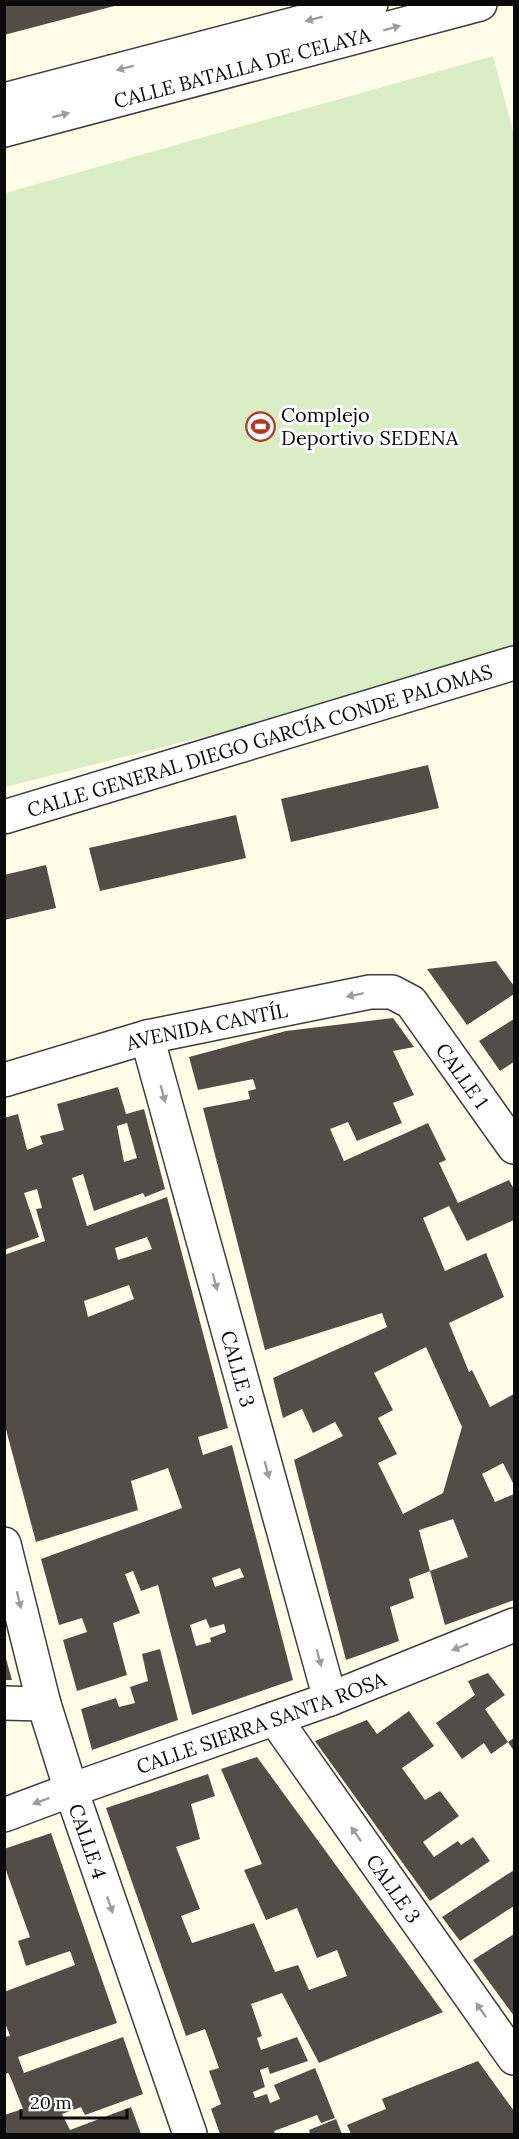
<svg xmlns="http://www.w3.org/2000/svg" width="519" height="2139" viewBox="0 0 519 2139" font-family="Lora,serif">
	<rect width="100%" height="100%" fill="#fefde7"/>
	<path fill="#d9eec5" d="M493,56l21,78v524l-509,129v-594z"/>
	<path fill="#524d47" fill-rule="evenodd" d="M4,4h114v1l-114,30z
		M428,765l11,43 -148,34 -10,-43z
		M236,815l10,43 -146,33 -11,-43z
		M46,865l10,43 -52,12v-45z
		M496,961l18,25v8l-47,31 -40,-56z
		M393,1018l21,29 -21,4 21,44 -21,8 9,20 -45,18 -9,-19 -18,7 14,32 84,-38 18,37 -7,3 19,40 51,-23 5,9v31l-47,21 -18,-35 -26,12 22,53 41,-18 18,44 -55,26 20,49 3,-2 18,37 24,-13v91l-11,-22 -21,11 13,28 19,-8v106l-69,25 -15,-54 38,-14 -15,-38 -34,11 11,41 -21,8 5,19 -24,9 9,34 -53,19 -52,-200 49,-24 -8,-14 -22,11 -11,-24 -19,9 -10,-40 114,-51 -5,-14 -117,37 -62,-242 47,-9 -2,-8 8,-2 -3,-10 -55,11 -9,-33 97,-26zM426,1347l36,80 -19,66 -40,21 -25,-51 19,-9 -19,-36 15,-8 -19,-37z
		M514,1019v43l-14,9 -21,-30z
		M118,1087l8,27 18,-5 21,80 -20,8 -2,-4 -49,18 -11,-37 -11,4 15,48 80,-29 61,231 -30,9 5,18 29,-10 61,235 -101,35 -34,-130 -17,6 -8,-20 -8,3 15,39 -27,10 14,52 -50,16 -14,-51 24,-8 -5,-14 -23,7 -18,-66 141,-51 -14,-40 -37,13 7,29 -102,32 -32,-120v-167l41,-14 -9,-32 6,-1 -5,-19 -13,4 15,44 -35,13v-132l14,-4 9,36 16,-6 -3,-8 24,-6 -7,-26zM127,1123l10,35 -13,4 -7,-36zM147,1237l5,12 -34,11 -3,-12zM129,1285l5,14 -46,18 -4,-16zM240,1568l4,9 -29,10 -3,-9zM206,1619l4,9 14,-4 2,8 -16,6 1,4 -15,4 -6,-21z
		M160,1649l18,71 -86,30 -11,-41 35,-11 3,9 16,-4 -5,-16 18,-6 -6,-27z
		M4,1655h1l7,25h-8z
		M488,1673l17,22 -20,14 23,33 -17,12 -7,-11 -22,16 -26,-36 39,-28 -7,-14z
		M409,1711l25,35 -32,22 23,32 15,-9 19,25 -36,26 11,15 24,-16 3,4 12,-8 17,24 -60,40 -115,-160 52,-21 10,14z
		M514,1738v13l-6,-9z
		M257,1757l186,255 -124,51 -37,-70 -31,11 11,32 -5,2 4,12 36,-13 11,24 -38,13 -2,-7 -8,3 5,17 -12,5 2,6 12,-4 3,9 10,-4 -6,-14 41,-17 20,50 -14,5 -4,-8 -43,16 1,3h-55l-9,-25 10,-5 -12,-33 10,-3 -14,-39 -19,7 -80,-228 102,-34 7,22 -24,8 9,35 -24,8 24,62 -19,7 11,27 62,-20 21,49 23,-7 11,25 38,-14 -10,-26 -20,8 -20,-50 -31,12 -22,-50 18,-6 -41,-95z
		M51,1833l66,190 -99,34 6,16 99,-36 20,57 -58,21 -4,-8 -19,7 8,16 61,-23 10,27h-137v-19l19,-6 -13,-33 -2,-3 -4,1v-37l6,-1 -6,-16v-28l71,-27 -5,-14 -44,15 -8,-25 12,-4 -26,-72v-16z
		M514,1870v36l-54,35 -18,-24z
		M514,1934v82l-41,-56z
		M478,2061l36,50v23h-163l-4,-9 39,-16 -4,-10z
		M336,2119l6,15h-32l-1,-4z"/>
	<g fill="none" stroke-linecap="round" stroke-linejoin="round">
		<defs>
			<g id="minor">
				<path d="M4,100l367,-96"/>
				<path id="s1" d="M4,130l476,-126"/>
				<path id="s2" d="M4,817l510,-154"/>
				<path id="s3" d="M147,1037l183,662"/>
				<path id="s4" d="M4,1080l143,-43 223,-45h22l19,10 103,145"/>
				<path id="s5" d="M4,1544l40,160 27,86 119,344"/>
				<path d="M4,1703l40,1"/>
				<path id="s6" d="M275,1719l239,339"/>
				<path id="s7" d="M4,1815l67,-25 259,-91 184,-74"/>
			</g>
		</defs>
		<use href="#minor" stroke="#3d3d3d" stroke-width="36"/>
		<use href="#minor" stroke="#fff" stroke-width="33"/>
	</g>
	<defs><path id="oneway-solid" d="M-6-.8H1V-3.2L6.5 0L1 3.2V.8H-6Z" transform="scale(1.5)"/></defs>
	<g fill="#9d9d9d">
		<use href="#oneway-solid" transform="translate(314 19) rotate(165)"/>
		<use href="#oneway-solid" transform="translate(392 28) rotate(-15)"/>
		<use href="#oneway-solid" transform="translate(125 68) rotate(165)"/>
		<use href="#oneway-solid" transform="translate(61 115) rotate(-15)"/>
		<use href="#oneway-solid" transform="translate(355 995) rotate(168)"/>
		<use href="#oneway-solid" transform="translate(163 1094) rotate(75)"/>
		<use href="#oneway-solid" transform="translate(215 1282) rotate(75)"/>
		<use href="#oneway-solid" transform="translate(267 1470) rotate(75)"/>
		<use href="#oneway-solid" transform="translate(19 1600) rotate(76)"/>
		<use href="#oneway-solid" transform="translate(460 1647) rotate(158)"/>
		<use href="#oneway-solid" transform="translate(319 1658) rotate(75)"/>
		<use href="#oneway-solid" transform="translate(41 1801) rotate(159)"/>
		<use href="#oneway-solid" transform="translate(356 1834) rotate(-125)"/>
		<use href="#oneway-solid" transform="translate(110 1905) rotate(71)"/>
		<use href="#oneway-solid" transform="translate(481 2010) rotate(-125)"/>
	</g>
	<defs>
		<symbol id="stadium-ring" viewBox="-11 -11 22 22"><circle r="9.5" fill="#fff" stroke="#b43728" stroke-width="1.5"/><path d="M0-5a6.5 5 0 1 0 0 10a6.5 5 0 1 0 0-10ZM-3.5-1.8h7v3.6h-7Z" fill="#b43728"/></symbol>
	</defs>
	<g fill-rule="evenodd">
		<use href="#stadium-ring" x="244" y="410" width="33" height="33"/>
	</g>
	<g text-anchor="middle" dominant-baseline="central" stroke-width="6" stroke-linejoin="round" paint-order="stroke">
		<g font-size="20" fill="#0a0a0a" stroke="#fff">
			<text stroke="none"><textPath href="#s1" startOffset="246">CALLE BATALLA DE CELAYA</textPath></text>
			<text stroke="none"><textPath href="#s2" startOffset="267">CALLE GENERAL DIEGO GARCÍA CONDE PALOMAS</textPath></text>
			<text stroke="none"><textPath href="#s4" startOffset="210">AVENIDA CANTÍL</textPath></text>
			<text stroke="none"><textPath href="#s4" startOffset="510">CALLE 1</textPath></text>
			<text stroke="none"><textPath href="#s3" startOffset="344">CALLE 3</textPath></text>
			<text stroke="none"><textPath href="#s7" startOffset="273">CALLE SIERRA SANTA ROSA</textPath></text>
			<text stroke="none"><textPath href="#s5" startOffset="309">CALLE 4</textPath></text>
			<text stroke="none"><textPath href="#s6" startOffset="207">CALLE 3</textPath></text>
		</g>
		<g font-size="20" fill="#0a0a0a" stroke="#fff" text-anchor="start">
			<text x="281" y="414">Complejo<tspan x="281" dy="23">Deportivo SEDENA</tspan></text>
		</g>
	</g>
	<rect width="519" height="2139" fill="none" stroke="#0a0a0a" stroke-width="12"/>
	<path d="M21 2109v9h106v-9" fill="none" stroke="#0a0a0a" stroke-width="3"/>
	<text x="30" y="2109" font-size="18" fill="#0a0a0a" stroke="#ffffff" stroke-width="4.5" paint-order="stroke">20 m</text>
</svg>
